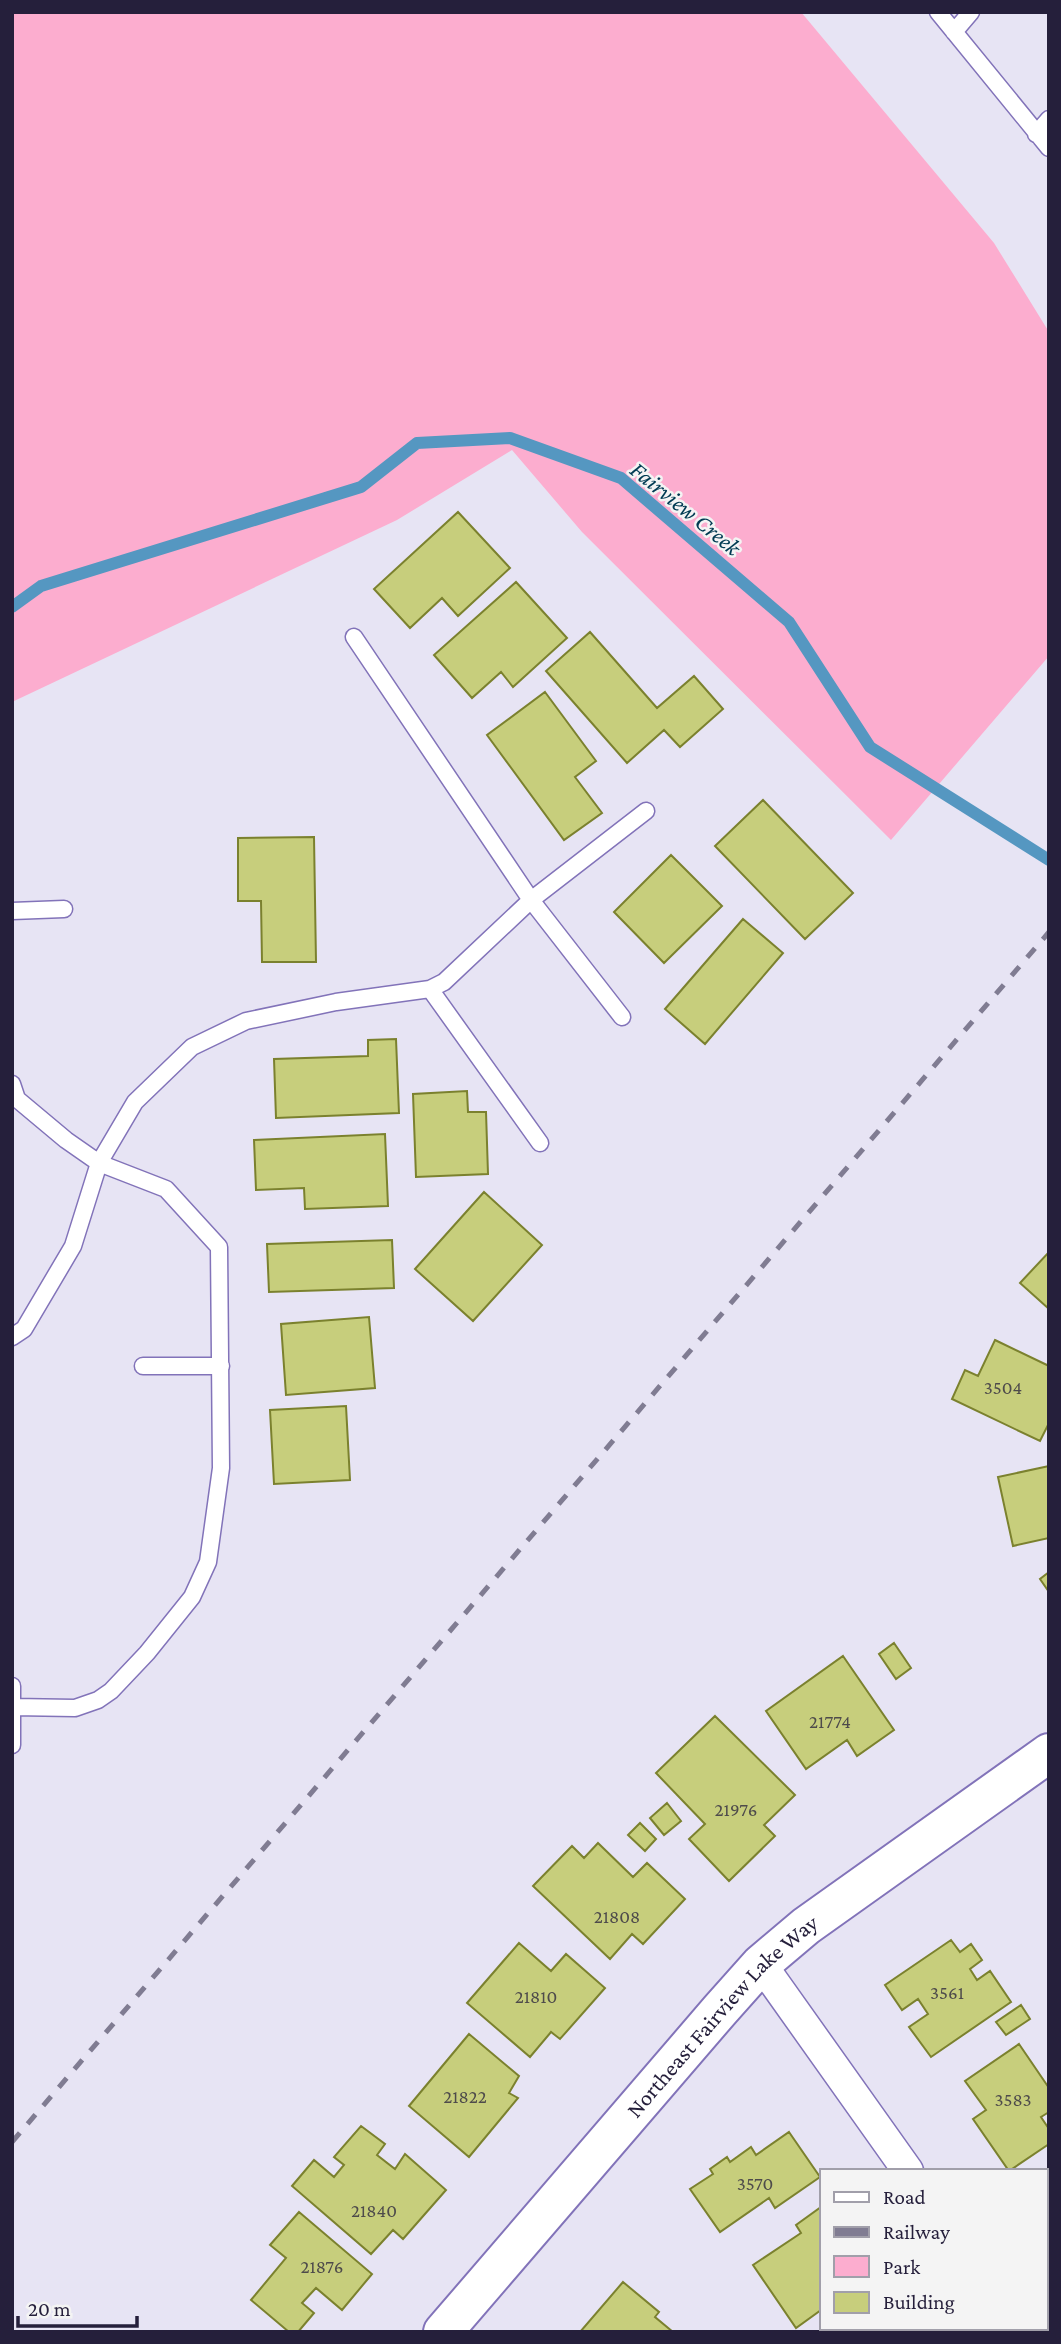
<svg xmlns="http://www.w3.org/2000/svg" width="1061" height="2344" viewBox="0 0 1061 2344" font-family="'Crimson Pro',serif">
	<rect width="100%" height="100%" fill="#e7e4f4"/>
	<path fill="#fcadcf" d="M12,12h789l193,231 55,89v324l-158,184 -309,-308 -70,-82 -115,70 -385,182z"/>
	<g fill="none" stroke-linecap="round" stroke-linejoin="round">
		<path stroke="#5597c1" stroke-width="12" d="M12,607l29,-21 320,-99 56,-44 93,-5 111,40 168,144 81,125 179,113"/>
	</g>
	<path fill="#c7ce7c" stroke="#7b812e" stroke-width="2" d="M458,512l52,56 -52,48 -16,-18 -32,30 -36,-39z
		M516,582l51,56 -54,49 -12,-15 -29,26 -38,-43z
		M590,632l67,76 37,-32 29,33 -43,38 -16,-17 -37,33 -81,-92z
		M545,692l51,69 -21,16 27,36 -38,27 -77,-105z
		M763,800l90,93 -48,46 -90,-93z
		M314,837l2,125h-54l-1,-61h-23v-63z
		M671,855l51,51 -58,57 -50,-51z
		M743,919l40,34 -78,91 -40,-35z
		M396,1039l3,74 -123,5 -2,-59 94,-3v-16z
		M467,1091l1,21h18l2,62 -72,3 -3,-83z
		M385,1134l3,72 -83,3 -1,-21 -48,2 -2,-50z
		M484,1192l58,53 -69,76 -58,-52z
		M392,1240l2,48 -125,4 -2,-48z
		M1049,1252v57l-29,-26z
		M369,1317l6,71 -89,7 -5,-71z
		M995,1340l54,26v57l-9,18 -88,-42 13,-29 13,6z
		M346,1406l4,74 -76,4 -4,-74z
		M1049,1466v72l-36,8 -15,-69z
		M1049,1572v20l-9,-13z
		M894,1643l17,25 -15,11 -17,-25z
		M843,1656l51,74 -37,26 -10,-16 -41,29 -40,-58z
		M715,1716l80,79 -31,30 11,11 -46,45 -40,-42 16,-15 -49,-51z
		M667,1803l14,18 -17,14 -14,-17z
		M640,1823l16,16 -11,12 -17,-16z
		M598,1843l35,34 14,-14 38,36 -42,45 -11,-10 -22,25 -77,-73 39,-40 12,12z
		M951,1940l9,12 11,-8 11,16 -12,9 7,11 13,-9 21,31 -80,55 -22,-30 19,-13 -10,-15 -16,11 -17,-25z
		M519,1943l32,28 15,-17 39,34 -45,51 -9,-7 -21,25 -63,-54z
		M1021,2005l9,14 -24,16 -10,-13z
		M469,2034l50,42 -10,17 9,5 -49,59 -60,-51z
		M1019,2044l30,44v24l-8,5 8,12v15l-40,27 -36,-52 13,-9 -21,-29z
		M361,2126l24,18 -8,11 18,14 10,-15 41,36 -43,49 -10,-9 -22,24 -79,-68 22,-26 20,17 10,-12 -10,-8z
		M789,2132l31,45 -45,31 -6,-10 -49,34 -30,-43 23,-15 -3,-5 17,-12 3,5 21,-15 5,8z
		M1049,2174v59l-4,-5v-52z
		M821,2207v103l-25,18 -43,-63 48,-32 -5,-8z
		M299,2212l73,62 -30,36 -26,-22 -14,15 12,10 -16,19h-9l-38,-32 35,-42 -16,-13z
		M623,2282l36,30 -4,5 18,15h-93z
		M872,2328h38l1,1 -4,3h-40z"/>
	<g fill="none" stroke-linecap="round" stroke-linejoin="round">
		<defs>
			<path id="service" d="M938,12l111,136
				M954,32l17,-20
				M1036,134l13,-15
				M354,637l177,263 91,117
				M12,911l52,-2
				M430,989l110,154
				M12,1084l5,15 49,41 33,23 67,26 53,58 2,221 -13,94 -16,35 -45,56 -36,38 -13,9 -23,8 -62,-1
				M12,1337l12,-8 49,-83 26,-83 36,-61 57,-55 54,-26 90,-19 94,-13 14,-7 87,-82 115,-89
				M143,1366h78
				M12,1686v59"/>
			<path id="minor" d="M761,1964l147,207
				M1021,2328l2,4"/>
			<g id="tertiary">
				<path id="s1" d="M443,2332l277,-322 41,-46 45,-38 243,-173"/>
			</g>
		</defs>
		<use href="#service" stroke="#8273b9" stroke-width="19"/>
		<use href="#minor" stroke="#8273b9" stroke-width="33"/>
		<use href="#tertiary" stroke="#8273b9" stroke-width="42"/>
		<use href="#service" stroke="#fff" stroke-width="16"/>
		<use href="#minor" stroke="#fff" stroke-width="30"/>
		<use href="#tertiary" stroke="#fff" stroke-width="38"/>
		<path stroke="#807c92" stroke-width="5" stroke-dasharray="12 12" stroke-linecap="butt" d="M12,2142l1037,-1210"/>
	</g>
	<g text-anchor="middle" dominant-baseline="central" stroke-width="5" stroke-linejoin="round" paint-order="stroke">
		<g font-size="19" fill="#4e4b4b">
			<text x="1003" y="1387">3504</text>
			<text x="830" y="1721">21774</text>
			<text x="736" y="1809">21976</text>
			<text x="617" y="1916">21808</text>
			<text x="947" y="1992">3561</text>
			<text x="536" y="1996">21810</text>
			<text x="465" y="2096">21822</text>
			<text x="1013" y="2099">3583</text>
			<text x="755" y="2183">3570</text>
			<text x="374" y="2210">21840</text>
			<text x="322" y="2266">21876</text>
		</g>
		<g font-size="23" fill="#251f3b" stroke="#f4f4f4">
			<text stroke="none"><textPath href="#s1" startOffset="422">Northeast Fairview Lake Way</textPath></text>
		</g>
		<g font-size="24" font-style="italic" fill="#003a52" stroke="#f4f4f4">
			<text transform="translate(686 508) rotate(39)">Fairview Creek</text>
		</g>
	</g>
	<rect width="1061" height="2344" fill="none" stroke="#251f3b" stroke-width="28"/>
	<rect x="820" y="2169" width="228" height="161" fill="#f4f4f4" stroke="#a19faa" stroke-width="2"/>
	<rect x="834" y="2192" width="35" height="10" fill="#ffffff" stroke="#a19faa" stroke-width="2"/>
	<text x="883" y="2204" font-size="21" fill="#251f3b">Road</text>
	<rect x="834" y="2227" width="35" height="10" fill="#807c92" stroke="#a19faa" stroke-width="2"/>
	<text x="883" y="2239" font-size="21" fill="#251f3b">Railway</text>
	<rect x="834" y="2256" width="35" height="21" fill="#fcadcf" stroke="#a19faa" stroke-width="2"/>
	<text x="883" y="2274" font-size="21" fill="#251f3b">Park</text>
	<rect x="834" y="2292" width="35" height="21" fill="#c7ce7c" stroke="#a19faa" stroke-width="2"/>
	<text x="883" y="2309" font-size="21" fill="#251f3b">Building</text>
	<path d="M18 2316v10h119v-10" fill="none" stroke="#251f3b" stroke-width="3.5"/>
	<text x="28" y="2316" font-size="21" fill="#251f3b" stroke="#f4f4f4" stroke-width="5" paint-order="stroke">20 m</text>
</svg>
